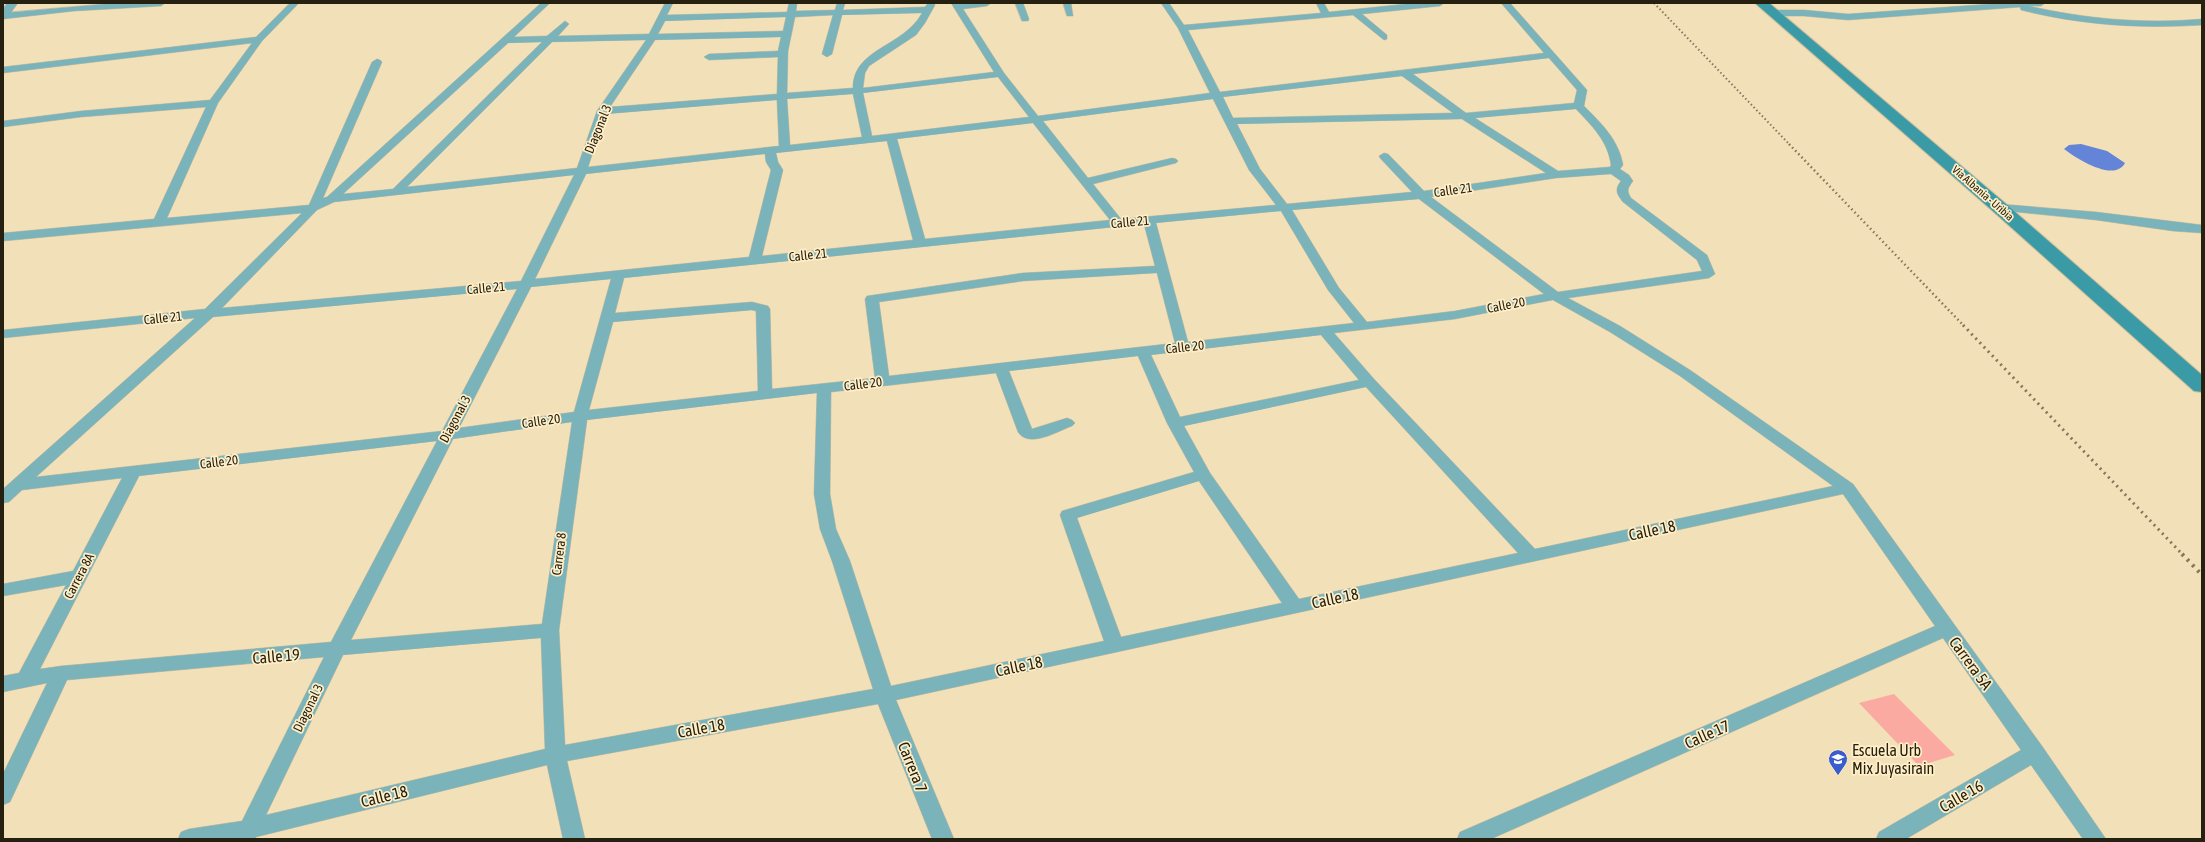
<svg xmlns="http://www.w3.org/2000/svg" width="2205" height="842" viewBox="0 0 2205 842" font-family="'Asap Condensed',sans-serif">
	<rect width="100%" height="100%" fill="#f2e0b9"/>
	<path fill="#faaaa0" d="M1894,694l61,61 -36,11 -60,-63z"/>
	<path fill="#6484d8" d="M2081,144l26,7 18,12c-11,20 -49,-5 -61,-14l5,-4z"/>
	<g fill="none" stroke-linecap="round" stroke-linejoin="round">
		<defs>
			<path id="minor" d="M116,3h49l-4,3 -87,5 -71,8v-6z
				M290,3h9l-37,38 -44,62 -51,115 142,-13 63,-143 5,-3 3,1 2,2 -59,136 4,-1 214,-194h9l-36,34 33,-1 18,-15 4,3 -11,12 91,-2 16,-31h8l-6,12 120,-3 2,-9h8l-1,8 39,-1 2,-7h8l-2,7 82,-3 3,-4h6l1,2 -10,18 -9,12 -47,31 -4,7 -2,15 131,-16 -43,-69h40l-4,3 -24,3 41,64 34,43 172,-23 -32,-65 -17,-25h8l15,22 137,-12 -5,-10h8l5,9 86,-9h29l-4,3 -78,8 25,21v4l-3,1 -31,-25 -165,15 32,62 324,-39 -43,-50h9l77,87 -3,16c17,17 35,34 39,59l-3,4 9,6 4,6c-5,7 -7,9 -2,17l76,57 8,19 -6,4 -141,20 52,28 70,44 163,114 189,262 64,93h-23l-52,-74 -125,74h-30l3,-7 142,-82 -78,-112 -452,201h-34l3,-7 475,-206 -92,-132 -947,206 58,139h-22l-54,-135 -311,57 18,78h-22l-16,-74 -291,72 -1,2h-77l3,-7 8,-3 53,-8 82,-164 -257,23 -57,122 -7,3v-31l44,-91 -44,9v-16l16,-3 47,-88 -63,11v-12l70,-13 49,-93 -100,12 -13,12 -6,1v-14l192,-171 -192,20v-8l202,-21 97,-96 -299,28v-8l151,-14 52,-112 -125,10 -78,10v-6l78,-10 129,-11 42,-57 -249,30v-6l253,-30zM922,13c-18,34 -69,35 -69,75l-66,5 1,-42 7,-34 38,-2 -11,39 5,3 5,-3 10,-39zM786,17l-3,14 -125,3 7,-13zM781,37l-3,14 -69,3 -5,3 5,3 69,-3 -1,37 -167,13 45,-67zM646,40l-49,71 -20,57 -170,19 145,-145zM542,42l-149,147 -50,5 165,-151zM1549,58l28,32 -3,13 -108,10 -53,-39zM1402,76l51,37 -220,5 -10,-21zM998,77l31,40 -157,19 -9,-43zM853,94l9,43 -72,8 -3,-46zM1213,99l36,71 27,35 -155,14 -28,-35 83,-21 2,-2 -2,-2 -4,-1 -84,20 -45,-57zM777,100l2,46 -191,21 18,-53zM1576,109c16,17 32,32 35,56l-1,2 -52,4 -83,-53zM1462,119l84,54 -122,18 -36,-37 -4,-1 -5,3 1,2 32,34 -125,12 -27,-35 -23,-45zM1033,123l77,97 -185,19 -28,-100zM887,141l26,99 -151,16 21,-86 -5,-8 -2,-9zM765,154l1,8 5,8 -22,87 -214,22 51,-105zM1611,174l10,7c-7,9 -4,13 2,21l74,58 5,11 -144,21 -127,-95 125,-19zM574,175l-53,106 -299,27 95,-98 17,-8zM1419,199l125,95 -89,17 -88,11 -28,-34 -47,-78zM1281,211l47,79 26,33 -166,19 -32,-119zM1144,224l11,42 -132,7 -156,23 -2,3 10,79 -103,11 -2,-80 -2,-3 -16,-4 -137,11 9,-35zM1157,273l18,70 -286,33 -10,-74 144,-21zM611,279l-37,133 -115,16 72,-141zM517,289l-75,142 -406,46 177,-160zM1553,300l57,32 70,44 153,110 -298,63 -161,-170 -40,-46 121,-14zM752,310l4,1 2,80 -169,19 24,-88zM1321,335l38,45 -179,37 -29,-62zM1138,356l29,67 27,49 -132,39 -2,4 44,126 -213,45 -41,-125 -14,-32 -6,-35 1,-102 165,-19 22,59c11,17 40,-1 54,-6l3,-3 -3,-3 -5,-2 -35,11 -23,-58zM1366,387l152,166 -219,46 -89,-126 -26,-47zM817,393l-3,101 6,35 12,32 41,128 -308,56 -6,-115 28,-210zM572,422l-30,202 -191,16 102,-201zM437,441l-106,201 -270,24 -21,3 99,-193zM1199,481l83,122 -161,34 -44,-119zM541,638l4,111 -279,66 77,-160z
				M1015,3h8l6,16 -1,2h-6z
				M1063,3h8l2,13h-6z
				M2005,3h40l-4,3h-12c57,13 115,18 173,13v6c-61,4 -122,0 -181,-15l-1,-3 -172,13 -44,-4h-32l-4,-3 4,-3h32l44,4z
				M2000,204l96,8 106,13v8l-29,-2 -77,-11 -100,-10 -2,-2 2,-2z"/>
			<path id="tertiary" d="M7,3h11l-11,15 -4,1v-10z"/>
			<path id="secondary" d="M1755,3h14l237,201 196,171v17l-8,-1 -200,-179z"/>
		</defs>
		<use href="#minor" stroke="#cdbd9b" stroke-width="1"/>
		<use href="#tertiary" stroke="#cdbd9b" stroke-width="1"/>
		<use href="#secondary" stroke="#cdbd9b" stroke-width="2"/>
		<use href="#minor" fill="#7bb3bb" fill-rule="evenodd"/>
		<use href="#tertiary" fill="#7bb3bb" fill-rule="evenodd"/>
		<use href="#secondary" fill="#3a9ba7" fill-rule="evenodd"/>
		<path stroke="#83785e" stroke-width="2" stroke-dasharray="1.5 2.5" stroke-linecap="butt" d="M1654,3l136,142"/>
		<path stroke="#83785e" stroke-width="2.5" stroke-dasharray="1.5 3" stroke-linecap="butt" d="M1789,144l175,182"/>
		<path stroke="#83785e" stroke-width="3" stroke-dasharray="2 4" stroke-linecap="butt" d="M1963,325l220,230"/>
		<path stroke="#83785e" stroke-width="4" stroke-dasharray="2.5 5" stroke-linecap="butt" d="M2182,554l20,21"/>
	</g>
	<defs>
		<symbol id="school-pin" viewBox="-11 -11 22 30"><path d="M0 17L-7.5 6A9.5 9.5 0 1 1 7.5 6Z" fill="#3a5cce" stroke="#ffeec6"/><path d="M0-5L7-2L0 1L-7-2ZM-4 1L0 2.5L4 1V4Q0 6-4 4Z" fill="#fff"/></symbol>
	</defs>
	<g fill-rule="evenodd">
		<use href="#school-pin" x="1827" y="748" width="22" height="30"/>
	</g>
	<g text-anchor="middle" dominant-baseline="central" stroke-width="3.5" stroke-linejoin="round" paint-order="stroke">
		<g font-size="11" fill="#262011" stroke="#ffeec6">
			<text transform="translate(1983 193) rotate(41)">Vía Albania - Uribia</text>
		</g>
		<g font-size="13" fill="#262011" stroke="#ffeec6">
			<text transform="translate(598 129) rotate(-68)">Diagonal 3</text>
			<text transform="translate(1453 190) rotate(-8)">Calle 21</text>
			<text transform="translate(1130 222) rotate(-5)">Calle 21</text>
			<text transform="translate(808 255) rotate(-6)">Calle 21</text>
			<text transform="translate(486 288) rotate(-5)">Calle 21</text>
			<text transform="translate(1506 305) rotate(-11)">Calle 20</text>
			<text transform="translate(163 318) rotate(-6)">Calle 21</text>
			<text transform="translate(1185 347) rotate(-6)">Calle 20</text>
			<text transform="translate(863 384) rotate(-7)">Calle 20</text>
			<text transform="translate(455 419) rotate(-62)">Diagonal 3</text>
			<text transform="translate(541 421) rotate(-8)">Calle 20</text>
			<text transform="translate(219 462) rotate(-7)">Calle 20</text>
			<text transform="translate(559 554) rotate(-83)">Carrera 8</text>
			<text transform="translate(79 576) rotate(-62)">Carrera 8A</text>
			<text transform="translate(308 708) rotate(-64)">Diagonal 3</text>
		</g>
		<g font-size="16" fill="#262011" stroke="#ffeec6">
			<text transform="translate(1652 530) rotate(-12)">Calle 18</text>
			<text transform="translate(1335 598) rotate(-12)">Calle 18</text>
			<text transform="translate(276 656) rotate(-5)">Calle 19</text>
			<text transform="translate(1971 663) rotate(54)">Carrera 5A</text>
			<text transform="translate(1019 666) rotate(-12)">Calle 18</text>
			<text transform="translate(701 728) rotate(-10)">Calle 18</text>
			<text transform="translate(1707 734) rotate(-24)">Calle 17</text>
			<text transform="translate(913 767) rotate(68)">Carrera 7</text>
			<text transform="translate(384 796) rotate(-14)">Calle 18</text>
			<text transform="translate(1961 796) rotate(-30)">Calle 16</text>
		</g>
		<g font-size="16" fill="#262011" stroke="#ffeec6" text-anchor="start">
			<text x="1852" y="750">Escuela Urb<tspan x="1852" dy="18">Mix Juyasirain</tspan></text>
		</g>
	</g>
	<rect width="2205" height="842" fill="none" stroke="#262011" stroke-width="8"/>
</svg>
